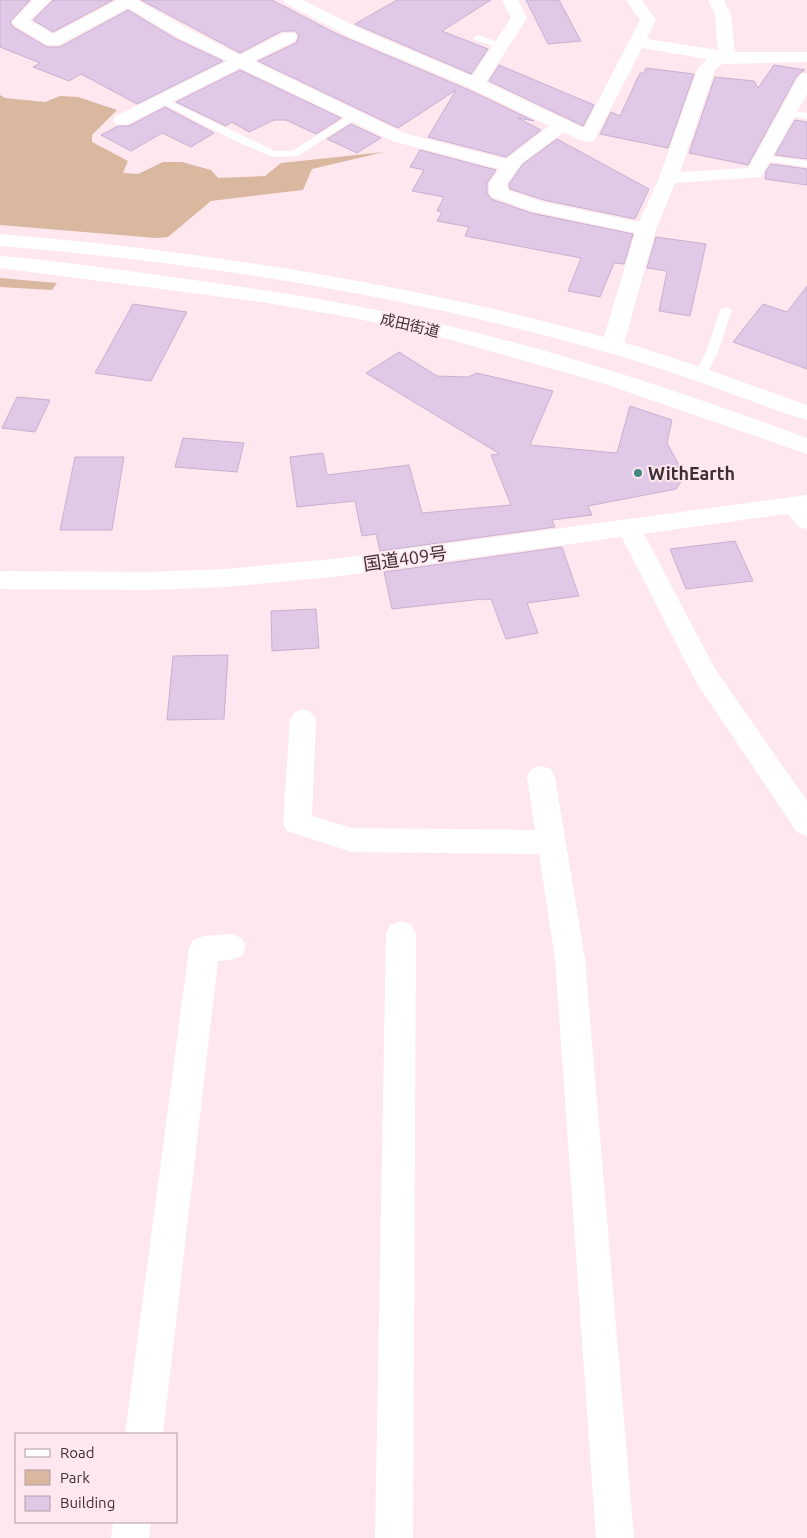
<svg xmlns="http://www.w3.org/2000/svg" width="807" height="1538" viewBox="0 0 807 1538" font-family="Ubuntu,'Noto Sans JP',sans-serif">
	<rect width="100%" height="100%" fill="#ffe7f0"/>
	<path fill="#d9b89f" d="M0,95l5,3 40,4 15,-6 18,1 39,13 -25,25v7l36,19 -5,12 15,1 25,-12h19l29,8 7,8 47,-2 16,-13 103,-11 -72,17 -9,21 -92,11 -43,36 -12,1 -156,-13z
		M0,278l57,5 -5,7 -52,-3z"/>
	<path fill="#e0c8e7" stroke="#c8b1ce" d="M0,0h30l-20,22 3,5 34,20h13l68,-37 48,29 47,22 -86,43 -56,-30 -12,7 -36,-14 7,-4 -40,-16z
		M53,0h60l-60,32 -20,-12z
		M141,0h131l65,34 132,56 65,31 -16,-3 23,12 -35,27 -78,-20 28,-47 -58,38 -140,-67 38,-18 3,-7 -4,-5h-13l-42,22z
		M397,0h94l-49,31 46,18 -17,25 -116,-50z
		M526,0h33l22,41 -33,3z
		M499,65l95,40 -11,21 -94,-45z
		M774,65l31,5 -5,3 -4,4 -48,88 -59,-12 26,-76 39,4 4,7z
		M646,68l48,6 -26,74 -68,-14 11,-22 9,4 20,-43h4z
		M240,70l101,48 -25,16 -30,-14h-12l-25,12 -17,-10 -6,4 -50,-24z
		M165,107l49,26 -23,14 -29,-14 -31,18 -30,-16 17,-9h11z
		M795,120l12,2v37l-32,-4z
		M351,124l30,14 -24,15 -30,-14z
		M557,139l92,50 -14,30 -91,-19 -34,-11 -1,-5 14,-20z
		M420,150l76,20 -9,13v10l4,6 40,14 102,21 -9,30 -10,-1 -14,34 -32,-6 13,-33 -116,-22 4,-9 -32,-6 5,-9 -5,-1 7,-14 -32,-6 12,-21 -14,-3z
		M771,164l36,5v16l-42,-6 1,-8z
		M656,237l50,7 -16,72 -31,-5 8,-40 -20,-3z
		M807,286v83l-74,-27 30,-38 24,8z
		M133,304l54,8 -36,69 -56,-8z
		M399,352l38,24 31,1 9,-4 76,18 -23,54 87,8 13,-47 42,14 -5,23 18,33 -9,13 -88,17 4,9 -40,5 3,7 -175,24 -4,-17 -14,2 -7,-35 -58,6 -7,-50 33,-4 4,22 82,-10 13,48 89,-8 -20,-50 9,-1 -134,-81z
		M17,397l33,3 -15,32 -33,-4z
		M183,438l61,5 -7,29 -62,-5z
		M75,457h49l-12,73h-52z
		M735,541l18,40 -67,8 -16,-40z
		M562,547l17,49 -52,7 11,30 -32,6 -15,-40 -7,1 -1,-1 -91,10 -8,-37z
		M316,609l3,39 -47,3 -1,-40z
		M228,655l-4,64 -57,1 6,-64z"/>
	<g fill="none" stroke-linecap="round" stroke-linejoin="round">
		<path fill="#fff" fill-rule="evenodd" d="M478,35l26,9 2,2 -5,3 -26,-9 -2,-2z
			M162,97l113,54h17l58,-36h6l2,2 -60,39 -25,1 -38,-16 -76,-39v-4z
			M787,110l20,3v6l-23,-4v-4z
			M762,155l45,6v6l-49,-7 -1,-2z
			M726,307l6,3 -14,42 -14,27h-8l-2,-3 12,-24 14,-42z"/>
		<path fill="#fff" fill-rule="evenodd" d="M33,0h18l-21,20 23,14 64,-34h20l52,29 51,26 43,-22h12l2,4 -2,4 -41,20 150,72 102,26 43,-33 -79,-38 -119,-50 -66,-35 -2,-3h20l60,30 109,46 39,-58 -9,-18h16l9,18 -41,64 98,46 56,-108 -14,-20h16l14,20 -9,19 71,11 -3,-35 -7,-15h16l7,15 4,37h72v10l-85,2 -7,6 -35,102 68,-4 50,-90 3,-4 6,-1v21l-46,83 -86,6 -19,46 -33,118 -3,5 -8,2 -8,-2 -3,-5 34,-114 -104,-22 -39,-14 -3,-4v-10l10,-14 -107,-28 -152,-73 -112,56 -6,1 -6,-1 -3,-4 3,-4 111,-55 -50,-24 -49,-29 -69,37h-12l-33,-20 -2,-4zM642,48l65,11 -9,9 -39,110 -20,44 -96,-20 -35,-12 -1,-7 15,-20 42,-31c10,5 19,12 30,9z
			M792,497l8,2 7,7v23l-8,-2 -19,-22 4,-6z
			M629,520l8,2 4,6 74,141 92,132v35l-10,-4 -101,-150 -79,-154 4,-6z
			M303,709l9,4 4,7 -4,96 40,12 183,2 -8,-53 4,-8 10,-3 10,3 4,8 30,182 49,579h-38l-41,-579 -16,-105 -187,-2 -65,-21 -4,-8 7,-103 4,-7z
			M401,921l11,4 4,9 -3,604h-38l11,-604 4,-9z
			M231,934l11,4 4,9 -4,9 -11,4 -13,1 -55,473h-38l64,-485 4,-9 11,-4z
			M113,1522h38l-2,16h-38z"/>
		<path fill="#fff" fill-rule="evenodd" d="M0,234c206,17 419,51 618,107 64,18 126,42 189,64v15c-25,-7 -50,-17 -75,-26 -43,-16 -86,-31 -130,-43 -192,-55 -403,-89 -602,-105z
			M0,256c53,4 105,12 157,19 97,13 193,27 288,50 123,29 243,69 362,113v16l-205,-71 -158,-45 -90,-20 -92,-16 -262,-34z
			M807,495v16l-474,66 -108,10 -76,3 -149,-1v-18l149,1 76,-3 108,-10z"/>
	</g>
	<circle fill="#428880" stroke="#ffe7f0" stroke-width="2" cx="638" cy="473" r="5"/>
	<g text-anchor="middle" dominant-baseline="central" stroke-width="4" stroke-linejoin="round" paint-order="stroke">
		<g font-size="15" fill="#3d2e34" stroke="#ffe7f0">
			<text transform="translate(410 325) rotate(13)">成田街道</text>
		</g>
		<g font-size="18" font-weight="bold" fill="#3d2e34" stroke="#ffe7f0" text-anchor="start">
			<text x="648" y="473">WithEarth</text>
		</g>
		<g font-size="18" fill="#3d2e34" stroke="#ffe7f0">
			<text transform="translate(405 558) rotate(-8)">国道409号</text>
		</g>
	</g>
	<rect x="15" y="1433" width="162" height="90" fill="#ffe7f0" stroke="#b19da5"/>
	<rect x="25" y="1449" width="25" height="8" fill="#ffffff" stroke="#b19da5"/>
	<text x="60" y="1458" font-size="15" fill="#3d2e34">Road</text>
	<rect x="25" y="1470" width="25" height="15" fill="#d9b89f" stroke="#b19da5"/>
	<text x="60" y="1483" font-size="15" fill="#3d2e34">Park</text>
	<rect x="25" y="1496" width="25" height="15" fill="#e0c8e7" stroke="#b19da5"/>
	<text x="60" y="1508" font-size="15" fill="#3d2e34">Building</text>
</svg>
